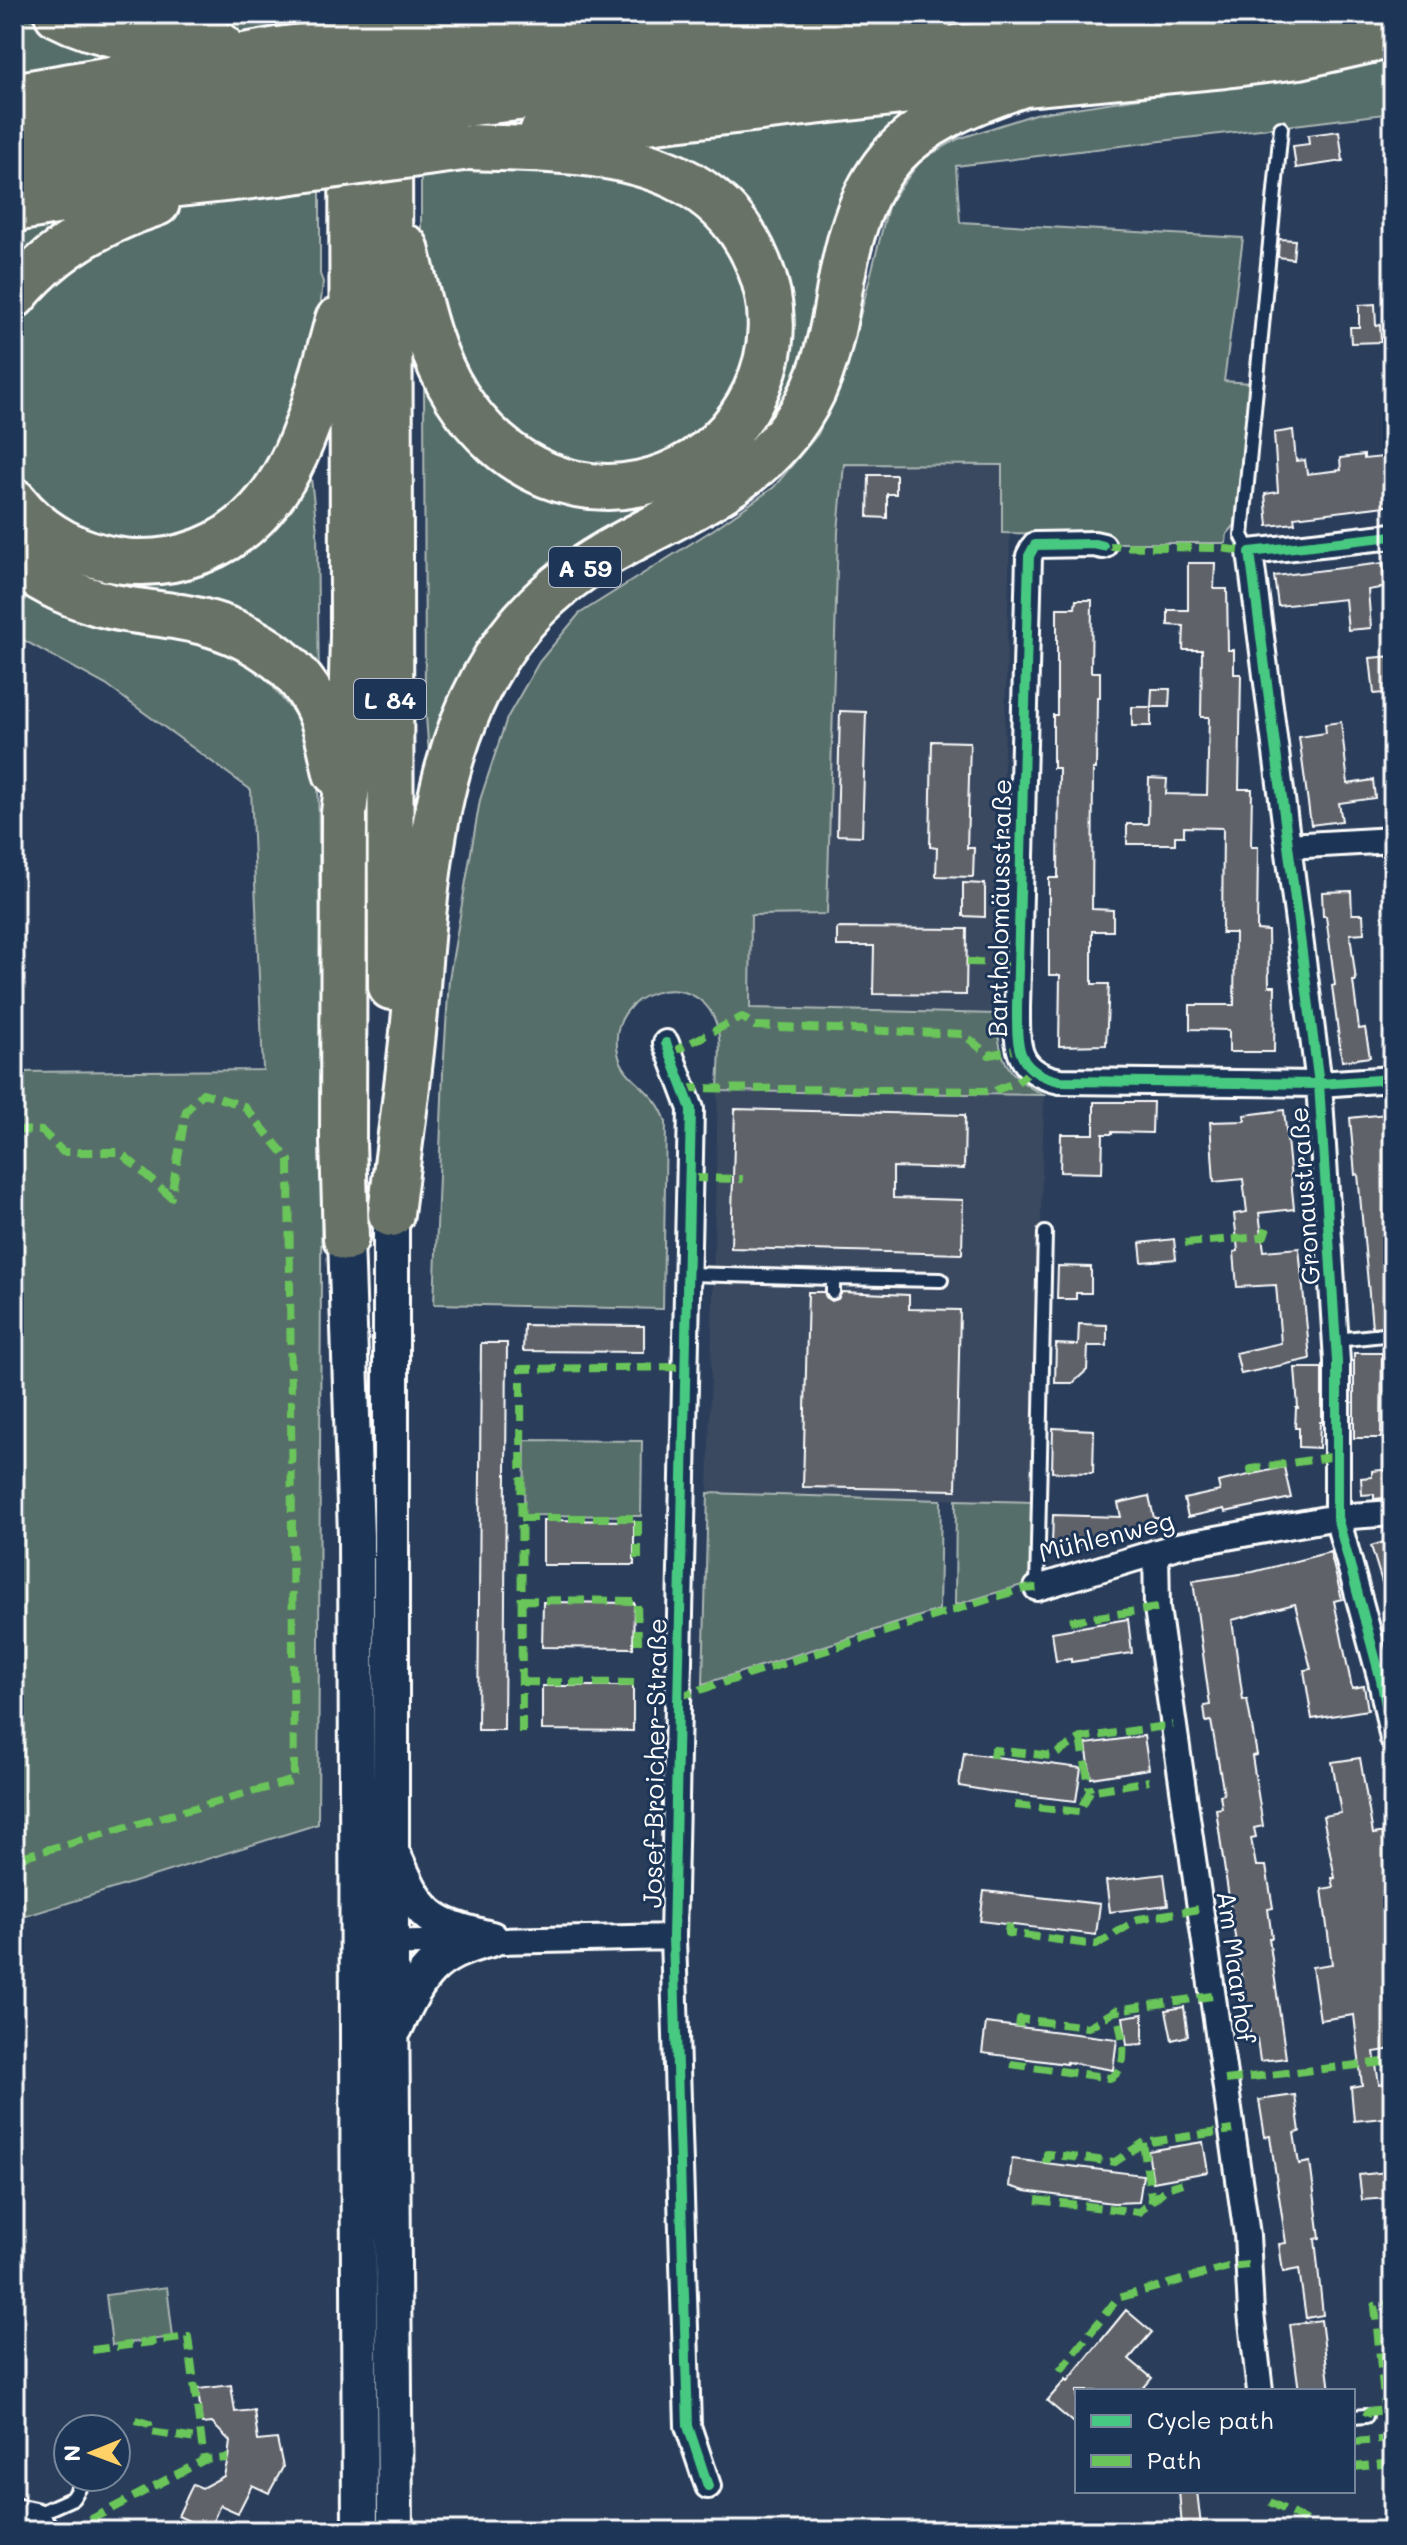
<svg xmlns="http://www.w3.org/2000/svg" width="1407" height="2545" viewBox="0 0 1407 2545" font-family="Mali,sans-serif">
	<rect width="100%" height="100%" fill="#2a3e5b"/>
	<filter id="ink" filterUnits="userSpaceOnUse"><feTurbulence type="fractalNoise" baseFrequency=".0125" numOctaves="2"/><feDisplacementMap in="SourceGraphic" scale="16" xChannelSelector="R" yChannelSelector="G"/><feConvolveMatrix kernelMatrix="1 2 1 2 8 2 1 2 1" color-interpolation-filters="sRGB"/></filter>
	<g filter="url(#ink)">
		<path fill="#3a4960" d="M844,464l159,1 -1,67 8,2 -13,480 -247,-6 1,-94h76l11,-382z
			M718,1091l326,4 -10,407 -326,-9z"/>
		<path fill="#576e6a" stroke="#abb6b4" stroke-width="2" d="M14,14h9l28,18 63,25 -100,22z
			M77,14h242v8l-45,2 3,10 -52,2z
			M1393,56v57l-437,53 4,56 283,16 -19,143 26,2 -15,142 -8,9 -1,9h-114l-10,-8 -100,-2v-68l-158,-1 -6,68 -11,382 -76,1 -1,93 247,6c1,30 3,54 31,72 5,4 11,5 16,9l-326,-4c0,-21 5,-47 -2,-68 -20,-58 -111,-33 -98,30 6,29 38,35 48,69l-3,187 -229,-5 9,-231 6,-94 31,-179 27,-82 32,-56 40,-48 135,-85 60,-42 44,-53 28,-63 43,-168 32,-43 37,-21 77,-25 243,-37z
			M942,104l-15,11 -137,300 -200,138 -159,227 -6,-76 -1,-323 28,41 198,78 139,-177 -143,-180z
			M615,165l115,65 30,121 -74,107 -111,17 -99,-66 -55,-168v-70l43,-4z
			M320,184v90l3,8 -6,57 -14,73 -80,118 -105,22 -104,-65v-176l10,-15 140,-88z
			M79,215l-65,52v-41z
			M308,477l3,1 6,52 2,156 -206,-88 -99,-50v-20l102,50z
			M14,586l192,51 48,26 42,53 22,50 4,326 -4,732 -304,96v-848l249,-2 -12,-280 -145,-105 -92,-50z
			M525,1440l117,1 -1,75 -117,-1z
			M708,1493l233,7 -2,110 -236,74z
			M956,1500l78,2 -2,80 -77,23z
			M167,2287l6,50 -61,8 -6,-50z"/>
		<path fill="#60626a" stroke="#fff" stroke-width="2" d="M1339,131l4,30 -47,7 -3,-22 16,-2 -1,-9z
			M1279,239l16,1 -2,19 -15,-2z
			M1375,304l1,22 4,-1 1,17 -30,1 -1,-16h9v-22z
			M1293,430l3,31 9,-1 2,14 34,-4 -1,-12 24,-3v4l29,-3v49l-99,12 1,6 -27,3 -3,-32 13,-2 -4,-59z
			M869,475h27v19h-9v24l-19,-1z
			M1188,563h27l-1,26h13l1,61h6v24h7l-2,115h13l-1,58h7l-1,83 11,1 1,55h6l-1,66h-45v-22l-39,-1v-24h44l1,-72h-13l1,-105 -39,-1v9h-9v8h-48v-20h21l1,-46 18,1 -1,15 41,1 2,-78h-8l1,-67h-19l1,-24 -16,-1v-15h20z
			M1383,563l3,24 -18,3 3,38 -23,2 -3,-31 -67,7 -4,-30z
			M1076,600h16l-1,72h9v25h-3l-1,72h-3l-1,140 21,1v21h-21v53h17l-3,61 -47,1 1,-71h-11v-97h9l1,-110h-6v-53h4v-107h18z
			M1393,656v36l-19,2 -4,-36z
			M1152,689h18l-1,18h-18z
			M1132,707h19v19h-19z
			M840,711l26,1 -4,124 -25,-1z
			M1341,722l7,62 25,-4 2,18 -36,5 3,18 -31,4 -12,-88 27,-4 -1,-9z
			M932,741l38,1 -3,106h7l-1,29 -37,-1 1,-28 -7,-1z
			M963,883l22,1v33l-22,-1z
			M1351,891l1,23h11l1,19 -14,1 6,47h-3l6,48 6,-1 5,29 -28,4 -10,-75 3,-1 -9,-69h-3l-1,-24z
			M837,928l130,1 -1,66 -93,-1 1,-48h-37z
			M1094,1102h59l-1,31 -40,-1v2h-9l-1,39 -42,-1 1,-38h33z
			M735,1109l230,6 -1,54 -71,-2v31l70,2 -1,54 -231,-6z
			M1284,1110l10,99 -35,4 5,38 35,-3 11,111 -69,15 -5,-21 45,-10 -5,-58 -39,2 -3,-35 4,-1 -4,-37 13,-2 -4,-33 -29,3 -4,-60 35,-1 -1,-6z
			M1386,1114l7,57v154l-21,2 -14,-153 -3,1 -5,-57z
			M1174,1239l2,20 -34,3 -2,-19z
			M1058,1266l33,1v26h-15v6h-19z
			M808,1292h16l2,5 6,4 6,-2 4,-7 67,3v14l51,1 -4,180 -153,-3z
			M1079,1324l28,1v21h-19l-1,24 -14,13h-18l1,-39 22,1z
			M524,1325l120,1v26l-121,-1z
			M481,1343h26l-3,387h-26z
			M1354,1353h28l-1,85h-27z
			M1295,1368h27v54h-2l-1,26 -20,-1v-19h-4l1,-20h2z
			M1053,1428l41,2 -1,43 -41,-1z
			M1284,1467l7,31 -66,14 -1,-3 -36,8 -4,-18 36,-8 -2,-9z
			M1393,1469v28l-19,2v-5l-12,1 -1,-17 11,-1v-6z
			M1149,1496l5,22h4l1,6 -44,10 1,4 -29,7 -35,-1 1,-29 68,2 -3,-14z
			M543,1520l91,1v44h-91z
			M1393,1539v65l-4,1 -18,-59z
			M1330,1552l12,47 -8,2 18,87 12,-2 4,24 -56,9 -8,-49 7,-1 -16,-65 -63,16 11,80 4,-1 10,56 -5,1 11,70 -9,2 2,9 -5,1 5,28h10l7,42 -5,1 4,29h-3l17,120 -26,3 -3,-22 -6,1 -29,-188 -6,-43 6,-1 -2,-13 4,-1 -13,-73 -5,1 -2,-16 6,-1 -17,-124 60,-9z
			M543,1602l91,1 -1,45 -91,-1z
			M1128,1619l4,34 -61,9v-3l-15,2 -4,-29z
			M542,1686h91v45l-91,-1z
			M1144,1736l5,33 -58,9 -5,-34z
			M964,1753l117,15 -5,33 -81,-9 -36,-6z
			M1360,1758l13,76 14,-2 6,34v183l-19,3 5,32 14,-1v34l-39,4 -3,-34 11,-2 -8,-70 -34,5 -8,-53 20,-3 -10,-75 12,-2 -2,-9h3l-12,-62 18,-3 -9,-51z
			M1164,1874l4,31 -58,7 -4,-31z
			M984,1891l116,13 -4,31 -116,-14z
			M1184,2007l4,29 -16,4 -6,-30z
			M1143,2014v30l-16,1 -4,-28z
			M986,2023l131,16 -4,31 -46,-8v2l-85,-11z
			M1295,2095l5,37 -6,1 5,31 11,-2 10,76 -5,1 8,76 -17,3 -7,-49 -16,3 -4,-28 7,-1 -16,-107 -5,1 -6,-37z
			M1203,2142l5,30 -55,10 -5,-31z
			M1012,2159l131,16 -4,27 -26,1 -88,-12 -16,-5z
			M1387,2172l3,26 -28,2 -3,-25z
			M1126,2310l26,22 -23,27 23,19 -11,13h-64v35l-30,-25 19,-22 2,2z
			M1321,2320l9,71h-31l-9,-67z
			M231,2385l4,27 19,-2 4,31 19,-2 6,28 -14,26 -17,-8 -14,28 -18,-8 -11,25 -31,-14 15,-32 9,4 22,-12 4,-18 2,-17 -18,-18 -10,1 -4,-35z
			M1179,2491h18l4,35 -19,1z"/>
		<g fill="none" stroke-linecap="round" stroke-linejoin="round">
			<defs>
				<path id="service" d="M1250,552l-8,-17 39,-407
					M688,1274l145,4v14
					M833,1278l108,2
					M1336,1340l57,-6
					M1037,1588l8,-355
					M1353,2417l13,-1
					M35,2515l38,-17 13,-21"/>
				<path id="minor" d="M1393,536l-143,16 69,532 18,277v156l44,163 12,59
					M1103,546l-9,-2 -59,1 -6,11 -12,451c0,39 -2,65 43,74l259,3 74,-5
					M1288,846l105,-6
					M666,1043l25,66 -18,828 15,489 20,60
					M1156,1552l1,56 90,627 4,78 9,78
					M1037,1588l140,-42 160,-29 56,-4
					M376,1944l297,-7
					M14,2511l21,4 12,16"/>
				<path id="secondary" d="M391,1214v772l4,545
					M346,1238l10,297 4,996
					M395,1859c26,58 33,65 96,80
					M395,2028c25,-54 36,-74 96,-89"/>
				<path id="motorway" d="M57,14c51,27 107,27 163,31
					M464,25l40,-6 83,-5
					M464,68l116,-15 351,-39
					M14,96l264,-46
					M464,104l491,-56 373,-34
					M389,120l2,867
					M542,133l430,-49h52l201,-19 74,-9 94,-21
					M14,134l264,-41
					M14,171l265,-41
					M14,209l119,-20 146,-16
					M406,248c12,51 22,104 51,149 21,33 52,63 90,78 80,33 172,-5 208,-83 20,-41 21,-87 3,-129 -16,-39 -44,-68 -82,-86 -64,-30 -138,-27 -208,-30
					M14,296c38,-47 87,-75 143,-93
					M14,501c26,34 67,55 109,60 26,3 54,-1 78,-10 94,-36 113,-146 137,-231
					M14,560c24,19 51,33 81,42 27,9 56,10 85,15 55,9 113,37 138,91 10,20 13,43 18,65
					M391,1214c8,-68 18,-135 24,-202 12,-149 19,-323 144,-426 78,-64 180,-79 239,-168 25,-37 34,-81 41,-125 22,-131 62,-168 185,-209
					M346,1238l-3,-96 1,-329 6,-54 3,-124 -1,-621"/>
			</defs>
			<use href="#service" stroke="#fff" stroke-width="18"/>
			<use href="#minor" stroke="#fff" stroke-width="30"/>
			<use href="#secondary" stroke="#fff" stroke-width="40"/>
			<use href="#motorway" stroke="#fff" stroke-width="50"/>
			<use href="#service" stroke="#1d3557" stroke-width="12"/>
			<use href="#minor" stroke="#1d3557" stroke-width="24"/>
			<use href="#secondary" stroke="#1d3557" stroke-width="34"/>
			<use href="#motorway" stroke="#697266" stroke-width="44"/>
			<defs>
				<path id="motorway-bridge" d="M278,50l186,-25
					M278,93l186,-25
					M279,130l185,-26
					M279,173l184,-25"/>
			</defs>
			<use href="#motorway-bridge" stroke="#fff" stroke-width="50" stroke-linecap="butt"/>
			<use href="#motorway-bridge" stroke="#697266" stroke-width="44"/>
			<path stroke="#6ac65a" stroke-width="8" stroke-dasharray="16 8" stroke-linecap="butt" d="M1103,546l117,2 30,4
				M967,962l51,1
				M670,1053l72,-36 13,9 208,8 26,21 30,-6
				M683,1088l311,3 23,-9 14,-11
				M14,1130l28,1 21,21h57l51,45 15,-86 17,-18 41,13 45,54 5,620 -280,79
				M691,1178l52,1
				M1185,1243l75,-6 4,-1 3,-9
				M1252,1474l-1,-5 86,-13
				M521,1518h117v41
				M521,1600l116,1 1,43
				M1070,1621l87,-13
				M522,1682l115,1
				M677,1697l344,-108 16,-1
				M522,1733l-1,-364 165,-2
				M1081,1738l9,53
				M993,1758l1,-8 59,6 28,-18 92,-13
				M1015,1805l64,7 11,-21 59,-10
				M1009,1924l-1,9 88,12 43,-26 61,-10
				M1019,2027l1,-8 68,8 29,-17 95,-14
				M1011,2064l99,14c23,-12 10,-46 7,-68
				M1225,2080l168,-19
				M1143,2143l9,59
				M1046,2163l1,-9 68,8 28,-19 89,-13
				M1036,2200l103,12 28,-24 15,-5
				M92,2350l96,-13 16,123
				M1060,2371l58,-73 110,-31 20,-2
				M1366,2416l2,-4 17,-2
				M136,2420l13,4 2,8 51,8
				M1388,2440l-13,-134 18,-2
				M1353,2442l40,-3
				M1353,2467l40,-4
				M1270,2502l35,18 9,11
				M69,2531l135,-71 24,-2"/>
			<defs>
				<path id="cycleway" d="M1393,536l-143,16 69,532 18,277v156l44,163 12,59
					M1103,546l-9,-2 -59,1 -6,11 -12,451c0,39 -2,65 43,74l259,3 74,-5
					M666,1043l25,66 -18,828 15,489 20,60"/>
			</defs>
			<use href="#cycleway" stroke="#1d3557" stroke-width="15"/>
			<use href="#cycleway" stroke="#46c982" stroke-width="10"/>
		</g>
	</g>
	<g text-anchor="middle" dominant-baseline="central" stroke-width="6" stroke-linejoin="round" paint-order="stroke">
		<g fill="#1d3557" stroke="#bbc2cd" stroke-width="2">
			<rect x="549" y="547" width="72" height="40" rx="6"/>
			<rect x="354" y="679" width="72" height="40" rx="6"/>
		</g>
		<g font-size="24" font-weight="bold" fill="#fff">
			<text x="585" y="567">A 59</text>
			<text x="390" y="699">L 84</text>
		</g>
		<g font-size="26" fill="#fff" stroke="#1d3557">
			<text transform="translate(999 908) rotate(-89)">Bartholomäusstraße</text>
			<text transform="translate(1304 1196) rotate(-94)">Gronaustraße</text>
			<text transform="translate(1106 1536) rotate(-14)">Mühlenweg</text>
			<text transform="translate(654 1763) rotate(-89)">Josef-Broicher-Straße</text>
			<text transform="translate(1237 1967) rotate(82)">Am Maarhof</text>
		</g>
	</g>
	<rect width="1407" height="2545" fill="none" stroke="#1d3557" stroke-width="48"/>
	<rect x="24" y="24" width="1359" height="2497" fill="none" stroke="#fff" stroke-width="3" filter="url(#ink)"/>
	<rect x="1075" y="2389" width="280" height="104" fill="#1d3557" stroke="#77869a" stroke-width="2"/>
	<rect x="1091" y="2415" width="40" height="12" fill="#46c982" stroke="#77869a" stroke-width="2"/>
	<text x="1147" y="2429" font-size="24" fill="#ffffff">Cycle path</text>
	<rect x="1091" y="2455" width="40" height="12" fill="#6ac65a" stroke="#77869a" stroke-width="2"/>
	<text x="1147" y="2469" font-size="24" fill="#ffffff">Path</text>
	<g transform="translate(92 2453) rotate(269)"><circle r="38" fill="#1d3557" stroke="#77869a" stroke-width="2"/>
	<path d="M0-6L14 30L0 20L-14 30Z" fill="#ffd166"/>
	<text y="-12" font-size="22" font-weight="bold" text-anchor="middle" fill="#ffffff">N</text>
	</g>
</svg>
